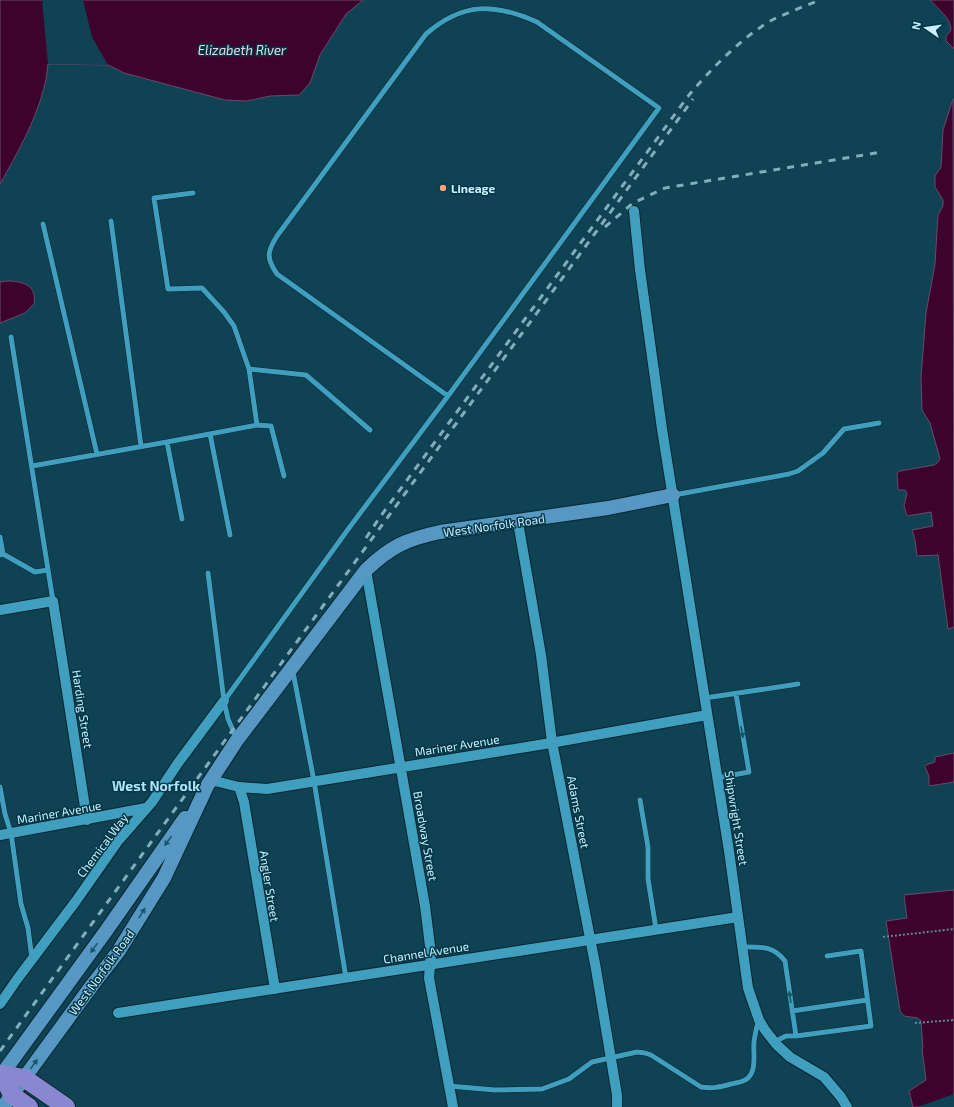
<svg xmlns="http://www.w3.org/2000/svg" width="954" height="1107" viewBox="0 0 954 1107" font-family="'Exo 2',sans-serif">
	<rect width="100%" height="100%" fill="#0f4253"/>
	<path fill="#3e032c" stroke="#694a6b" d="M0,0h363l-17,14 -26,41 -10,28 -11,12 -29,1 -23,5 -22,-1 -101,-27 -16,-8 -60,-1c-1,8 -2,17 -4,24 -9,34 -27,66 -44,96z
		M930,0h24v49l-8,-8v-4l5,-7c0,-12 -13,-21 -21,-30z
		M953,99l1,528 -6,2 -10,-74 -21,1 -2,-16 -3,-10 21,-4 -2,-14 -24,4 -3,-10 3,-13 -2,-3h-7l-1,-17 3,-2 34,-6 3,-2 3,-4 -10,-36 -8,-13 -1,-33 5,-64 9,-49 3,-49 5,-9v-6l-8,-13v-11l6,-9 2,-37z
		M7,281c16,0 30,4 27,23l-9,9 -25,10v-41z
		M954,753v29l-25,4v-10l-4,-9 1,-2 9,-3v-5z
		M954,890v217h-41l-4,-16 17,-11 -4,-31 1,-1 -2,-27 -3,-3 -14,-2 -4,-5 -14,-90 21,-3 -3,-23z"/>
	<path fill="#0f4253" d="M42,0h41l9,37 16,28 -60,-1z
		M954,1094v13h-37l6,-2z"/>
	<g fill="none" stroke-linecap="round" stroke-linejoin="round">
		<defs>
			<path id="lane" d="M111,221l30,225
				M43,224l54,230
				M11,337l42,264
				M249,369l57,6 64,55
				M257,425l14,1 13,50
				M210,434l20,101
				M167,442l90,-17 -8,-56 -15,-43 -10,-14 -22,-24 -34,1 -14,-91 39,-5
				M32,466l135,-24 15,77
				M674,495l115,-21 9,-3 25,-18 21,-24 35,-6
				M0,537l3,17
				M0,555l3,-1 32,18 13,-2
				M208,573l16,128 4,18 8,18
				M293,672l21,109 32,197
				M705,698l93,-14
				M224,701l125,-173 99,-132 211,-288 -122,-86c-43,-19 -74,-20 -111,12l-149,202c-10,16 -11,22 0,38l171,122
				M717,778l32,-6 -13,-78
				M0,787l5,27 6,19 10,71 7,24 4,31
				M640,800l8,47v32l8,50
				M742,947c19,0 31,-2 43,14l11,75
				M792,1011l75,-11
				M774,1042l12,-6h10l75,-10 -10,-75 -34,5
				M449,1086l46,4 47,-1 27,-10 23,-17 45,-10 8,1 6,2 50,32c11,2 19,0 30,-3 6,-1 13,-2 17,-6 9,-9 5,-25 6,-36 1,-7 2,-15 5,-21"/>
			<path id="street" d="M634,211l6,59 22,159 67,422 19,137 11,32 6,10 11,14 14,13 34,20 17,20 6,10
				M518,522l23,133 11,87 44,227 21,126v12
				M366,570l59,336 6,48 -2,24 24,129
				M0,610l53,-9 34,219
				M211,780l28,7 28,2 278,-45 162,-29
				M239,787l5,15 31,187
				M0,835l146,-27
				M0,1004l18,-26 58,-77 42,-60 34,-39 26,-39 46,-62
				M118,1013l620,-96"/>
			<path id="secondary" d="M0,1077l106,-146 79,-113
				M3,1107l90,-123 25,-32 46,-74 43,-92 30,-46 129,-170c25,-24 41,-31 74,-38l168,-24 65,-13"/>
			<path id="highway" d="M2,1074l22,4 42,29
				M2,1074l10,21 17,12"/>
		</defs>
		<use href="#lane" stroke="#092731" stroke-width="6"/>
		<use href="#street" stroke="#092731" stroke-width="12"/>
		<use href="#secondary" stroke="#092731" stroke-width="16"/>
		<use href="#highway" stroke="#092731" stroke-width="20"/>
		<path stroke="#5e8a9a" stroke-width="2" stroke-dasharray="2 2" stroke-linecap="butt" d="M883,937l71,-8
			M915,1023l39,-3"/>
		<use href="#lane" stroke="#409ebe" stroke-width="5"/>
		<use href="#street" stroke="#409ebe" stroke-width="10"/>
		<use href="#secondary" stroke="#5697c3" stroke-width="14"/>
		<use href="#highway" stroke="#8987cf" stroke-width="18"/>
		<path stroke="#84adbc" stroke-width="3" stroke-dasharray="7 7" stroke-linecap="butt" d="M605,227l28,-24 32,-15 217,-36
			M366,538l14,-21 309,-422c22,-26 55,-60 85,-76 15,-7 31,-13 46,-19
			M0,1051c230,-319 462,-635 693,-952"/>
	</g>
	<defs><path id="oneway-solid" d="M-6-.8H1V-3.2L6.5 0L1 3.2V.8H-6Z"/></defs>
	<g fill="#13576b">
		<use href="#oneway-solid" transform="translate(742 732) rotate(80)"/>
		<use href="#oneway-solid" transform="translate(790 997) rotate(-99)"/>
	</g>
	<g fill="#1a546d">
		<use href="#oneway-solid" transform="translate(168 841) rotate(126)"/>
		<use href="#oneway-solid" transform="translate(142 913) rotate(-58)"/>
		<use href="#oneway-solid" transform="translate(94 948) rotate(126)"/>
		<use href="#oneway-solid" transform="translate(34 1064) rotate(-54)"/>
	</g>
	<circle fill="#f1a17d" stroke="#003848" stroke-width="1.5" cx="443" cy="188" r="4"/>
	<g text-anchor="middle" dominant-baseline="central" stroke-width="3" stroke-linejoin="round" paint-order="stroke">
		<g font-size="12" font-weight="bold" fill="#cef0fe" stroke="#003848" text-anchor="start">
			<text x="451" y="188">Lineage</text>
		</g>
		<g font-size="12" fill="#cef0fe" stroke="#003848">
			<text transform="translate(494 525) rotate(-8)">West Norfolk Road</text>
			<text transform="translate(83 709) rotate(81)">Harding Street</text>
			<text transform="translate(457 745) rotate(-9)">Mariner Avenue</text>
			<text transform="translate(59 812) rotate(-10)">Mariner Avenue</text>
			<text transform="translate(579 812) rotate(79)">Adams Street</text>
			<text transform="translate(737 818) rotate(81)">Shipwright Street</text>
			<text transform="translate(426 836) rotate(80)">Broadway Street</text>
			<text transform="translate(102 845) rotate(-53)">Chemical Way</text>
			<text transform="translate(270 886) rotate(81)">Angler Street</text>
			<text transform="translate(426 952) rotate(-9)">Channel Avenue</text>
			<text transform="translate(101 972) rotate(-54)">West Norfolk Road</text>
		</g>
		<g font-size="13" font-style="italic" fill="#f3d5e5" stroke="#003848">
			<text x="242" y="50">Elizabeth River</text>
		</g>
		<g font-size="14" font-weight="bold" fill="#b0e3f7" stroke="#003848">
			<text x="156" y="785">West Norfolk</text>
		</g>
	</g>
	<g transform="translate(926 28) rotate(283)" stroke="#003848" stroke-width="3" paint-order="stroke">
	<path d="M0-3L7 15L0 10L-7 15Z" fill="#cef0fe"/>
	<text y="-6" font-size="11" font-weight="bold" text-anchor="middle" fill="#cef0fe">N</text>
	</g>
</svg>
